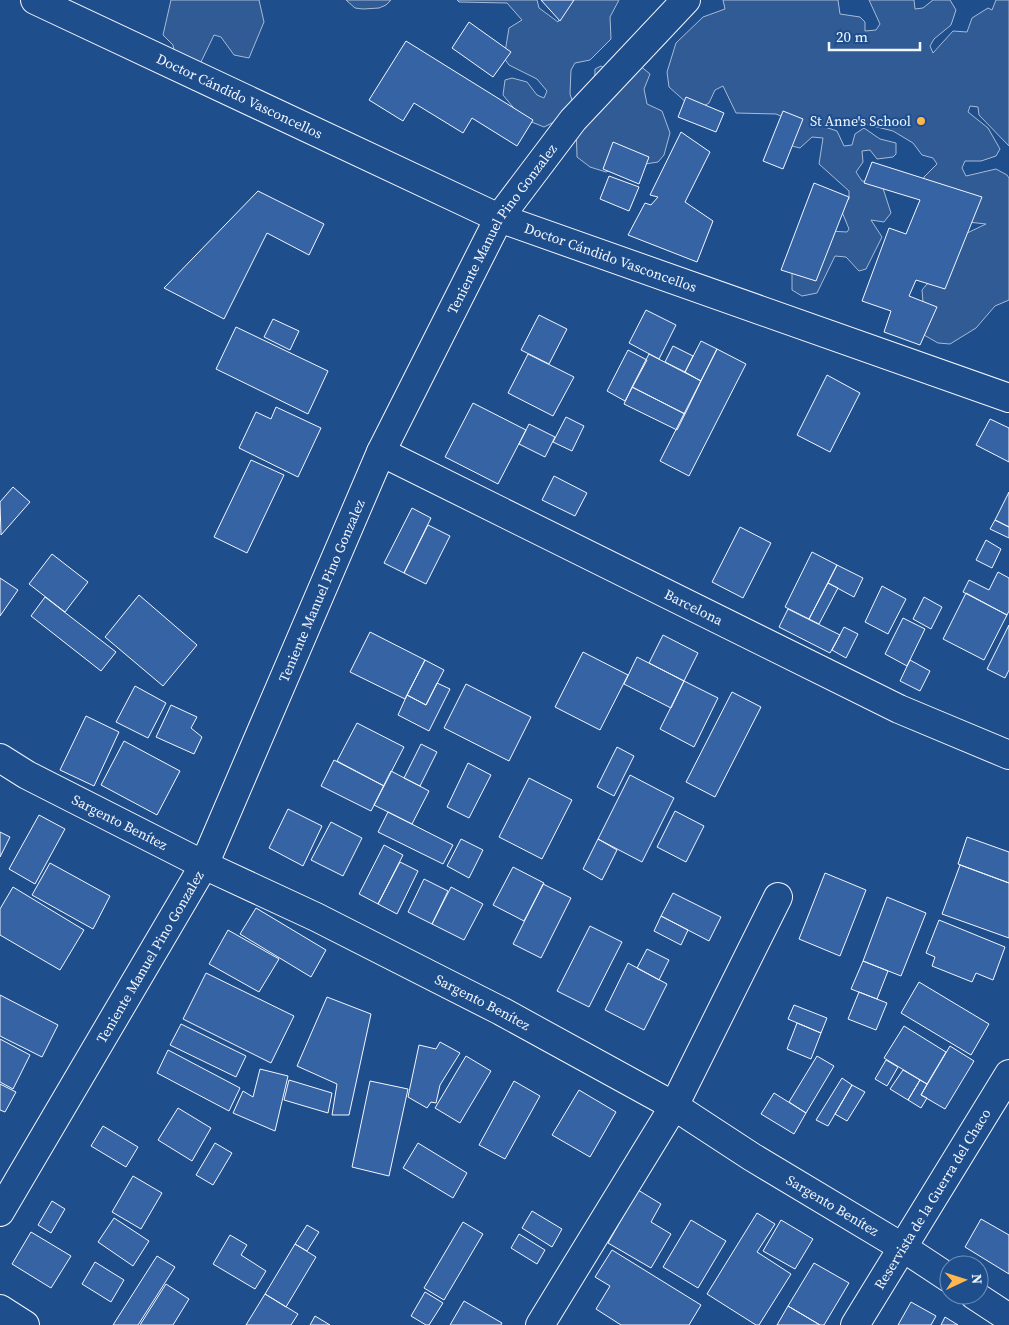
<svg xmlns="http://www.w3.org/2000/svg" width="1009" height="1325" viewBox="0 0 1009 1325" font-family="'Source Serif 4',serif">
	<rect width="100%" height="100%" fill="#1f4e8c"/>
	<path fill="#305b95" stroke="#a8bbd7" d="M171,0h88l5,22 -15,36 -15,-3 -13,-18 -7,-2 -14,29 -24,-3 -3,-16 -10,-10z
		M346,0h45l-5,5 -7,3 -16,1 -8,-1z
		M457,0h80l2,8 19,14 13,-22h48l-9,17 1,22 -21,21 -15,3 -4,7 -1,24 5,15 19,-1 1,-39 6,-3 13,8 24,-10 12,10 -6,15 3,15 15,7 8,22 -6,22 -6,7 -45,7 -7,3 -16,-5 -13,-10 -1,-37 -16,-1 -16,8 -22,-9 -19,-23 2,-15 7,-2 15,4 10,13 7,3 3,-7 -10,-12 -28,-14 -5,-7 5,-30 13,-8 -15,-17 -48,-1z
		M723,0h115l2,14 20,3 5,5v9l11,-1 4,-6 -11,-24h45l1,9 8,-1 10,-8h17l6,10 -5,15 -17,14 -4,7 3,7 20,-22 14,1 5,-14 16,-10 4,2 4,-10h13v146l-30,-31 -1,-8 -8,-1 -2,6 20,16 12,21 -4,7 -15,5h-16l-3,7 4,8 30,-7 11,6 2,3v122l-14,6 -19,22 -26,16 -12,-1 -21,-12 -2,-12 8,-17 -1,-12 5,-6 17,-7 19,-42 23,-11 -18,-2 -45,-35 1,-10 13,-13 -4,-6 -11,-3 -9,-12 -20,-12 -28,-7 -23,3 -16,-3 -1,3 12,4 7,15 8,-1 3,-11 9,-6 16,11 16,4v11l-3,3 -16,2 -7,-9 -8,1 1,11 -7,10 6,9 19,1 10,31 -7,9 -13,-2 11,17 -16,32 -7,2 -13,-14 -11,-1 -18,37 -15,3 -10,-6v-40l37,-19 18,1 2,-3 -9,-22 9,-8v-8l-30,-27 4,-26 -11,-1 -12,11 -8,-2 -9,-29 -7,-3 -40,-1 -13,-27 -8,4 -6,13 -7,4 -15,-4 -18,-16 -2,-15 9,-29 27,-26 22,-8z"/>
	<path fill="#3563a3" stroke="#f2f6ff" d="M541,0h33l-14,21z
		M469,22l42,30 -18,25 -41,-29z
		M406,41l127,79 -16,26 -45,-28 -9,15 -49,-30 -11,18 -34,-21z
		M686,97l38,16 -8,19 -38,-15z
		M783,111l20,8 -20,50 -20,-8z
		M681,132l29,20 -25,50 28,19 -16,41 -69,-27 17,-32 6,2 7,-8 -8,-2z
		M613,142l36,15 -10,27 -36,-15z
		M872,162l110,35 -37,92 -29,-9 -7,16 28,11 -17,38 -36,-13 7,-21 -29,-10 27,-73 17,6 14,-34 -56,-17z
		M609,176l30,11 -10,24 -29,-12z
		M814,183l35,14 -33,84 -35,-11z
		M258,191l66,33 -15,31 -42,-22 -43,86 -60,-31z
		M646,310l30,15 -17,34 -30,-16z
		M539,315l28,14 -18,35 -28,-14z
		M273,319l26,12 -9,19 -26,-13z
		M236,327l92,44 -20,43 -92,-45z
		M701,341l16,8 -16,32 -16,-9z
		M673,346l20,10 -8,16 -20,-10z
		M717,349l29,15 -57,112 -29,-15z
		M628,350l19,10 -22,41 -18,-10z
		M528,354l46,23 -21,39 -45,-23z
		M649,354l52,27 -16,33 -53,-27z
		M827,375l33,18 -30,59 -33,-17z
		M632,387l53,27 -8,16 -53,-26z
		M473,403l53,27 -28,54 -53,-27z
		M276,407l45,21 -23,49 -59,-29 17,-36 15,7z
		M566,417l18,9 -12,25 -19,-9z
		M990,419l19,9v34l-33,-17z
		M529,424l26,13 -10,20 -26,-13z
		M251,460l33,15 -37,78 -33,-16z
		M554,476l33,17 -12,23 -33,-16z
		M13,487l17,15 -29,33 -1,-33z
		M1009,492v35l-14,-7z
		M412,508l19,10 -27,55 -20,-10z
		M995,520l14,7v11l-19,-9z
		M428,525l22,11 -24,48 -22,-11z
		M740,527l31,16 -28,55 -31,-16z
		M986,540l15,9 -9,19 -16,-8z
		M812,552l25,13 -28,54 -24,-12z
		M52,554l36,28 -23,30 -36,-28z
		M837,565l26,13 -9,19 -26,-14z
		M998,572l11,6v33l-2,4 -44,-23 6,-12 20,10z
		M0,578l18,12 -18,26z
		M828,583l10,5 -19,36 -10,-5z
		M882,586l24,13 -18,35 -23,-12z
		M966,593l41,22 -23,45 -41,-21z
		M139,595l58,50 -34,41 -58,-49z
		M45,597l71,55 -15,19 -70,-55z
		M924,597l18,10 -11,22 -18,-10z
		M788,609l52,26 -10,18 -51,-26z
		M903,618l22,11 -18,37 -22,-12z
		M1009,625v45l-4,8 -18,-9z
		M844,627l14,7 -12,24 -14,-8z
		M370,632l55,28 -20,39 -55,-27z
		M663,635l35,18 -14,28 -35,-18z
		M583,652l45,23 -28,55 -45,-23z
		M637,657l47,24 -13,27 -47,-24z
		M425,660l19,10 -18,35 -19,-10z
		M910,660l20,11 -10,20 -20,-10z
		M684,681l34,17 -24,49 -34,-18z
		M437,683l13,6 -21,42 -31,-16 9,-20 19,10z
		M466,684l65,33 -22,44 -65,-33z
		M135,686l31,17 -18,35 -32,-16z
		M732,692l29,15 -46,90 -29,-15z
		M171,705l26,12 -6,11 11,9 -8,17 -38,-17z
		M86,716l33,16 -25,54 -34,-16z
		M357,723l47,24 -20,39 -47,-25z
		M124,741l56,30 -23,44 -56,-30z
		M421,744l16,8 -17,34 -16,-8z
		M617,747l17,9 -20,40 -17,-9z
		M334,760l50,26 -13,25 -50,-25z
		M468,763l23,12 -22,43 -22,-11z
		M391,771l38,20 -17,33 -38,-19z
		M630,775l44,23 -32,64 -44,-23z
		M529,778l43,22 -30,59 -43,-22z
		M288,809l34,17 -19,40 -34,-18z
		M675,811l29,15 -18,36 -29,-15z
		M388,812l65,33 -10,19 -65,-32z
		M39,815l26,14 -30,55 -26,-15z
		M331,822l31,16 -19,38 -32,-16z
		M0,832l10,5 -10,20z
		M967,837l42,15v31l-51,-19z
		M461,839l22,11 -14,28 -22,-12z
		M598,839l19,11 -15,30 -19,-11z
		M384,845l19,10 -25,49 -19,-10z
		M400,862l18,9 -21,43 -19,-10z
		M50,863l60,33 -17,33 -61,-34z
		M960,865l49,18v55l-67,-24z
		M513,867l31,16 -20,38 -31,-16z
		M825,873l41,17 -26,66 -41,-17z
		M424,879l24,12 -16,33 -24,-12z
		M543,884l28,14 -30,60 -28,-14z
		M13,887l71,43 -24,40 -60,-35v-26z
		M451,887l32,17 -19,36 -32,-16z
		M673,893l48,24 -12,24 -48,-25z
		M887,897l39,16 -25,63 -38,-15z
		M256,908l70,42 -15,27 -71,-43z
		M661,916l27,14 -7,15 -27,-14z
		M939,920l66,27 -12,33 -17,-7 -4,9 -40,-16 3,-9 -9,-4z
		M590,926l32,16 -33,65 -32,-16z
		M228,930l51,29 -20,33 -50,-28z
		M647,949l22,11 -10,20 -22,-12z
		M863,961l25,10 -11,28 -26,-10z
		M628,963l39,21 -23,46 -39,-20z
		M206,973l88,43 -23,47 -88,-44z
		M919,982l70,42 -18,31 -70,-42z
		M859,992l28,11 -11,27 -28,-11z
		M0,995l58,30 -16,32 -42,-21z
		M327,997l44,17 -22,101h-17l5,-31 -40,-18z
		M794,1005l33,13 -6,15 -33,-14z
		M797,1023l24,10 -10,26 -24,-10z
		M181,1024l65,32 -10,21 -66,-32z
		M904,1026l42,26 -19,32 -43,-26z
		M0,1039l30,16 -17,34 -13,-7z
		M440,1042l20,11 -20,32 -4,18 -5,-1 -4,6 -19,-11 11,-52 17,4z
		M950,1046l24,15 -29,48 -24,-14z
		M168,1050l72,38 -11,23 -72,-38z
		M466,1056l25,15 -31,52 -25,-15z
		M817,1056l17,10 -28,47 -17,-11z
		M886,1060l12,7 -11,19 -12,-7z
		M260,1069l28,7 -13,55 -42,-18 10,-22 10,6z
		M903,1070l17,10 -12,20 -18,-11z
		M842,1078l10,7 -24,41 -12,-6z
		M289,1080l43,13 -4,20 -44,-13z
		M920,1080l7,4 -6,11 6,3 -6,10 -13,-8z
		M370,1081l38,8 -19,87 -37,-9z
		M514,1081l26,15 -35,63 -26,-14z
		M0,1084l16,8 -11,20 -5,-2z
		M852,1085l13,7 -18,29 -12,-7z
		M579,1090l37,22 -26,45 -38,-22z
		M774,1093l32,20 -12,21 -33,-20z
		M178,1108l33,20 -19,33 -34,-21z
		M103,1126l35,21 -12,20 -35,-21z
		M215,1143l17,10 -19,32 -17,-10z
		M418,1143l49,30 -14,25 -50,-30z
		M133,1176l29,17 -21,36 -29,-17z
		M638,1190l23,14 -10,18 20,12 -20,34 -43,-25z
		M52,1201l13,8 -14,24 -13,-8z
		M532,1211l30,18 -10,18 -30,-19z
		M757,1213l18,11 -18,28 34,22 -32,51h-3l-49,-31z
		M114,1218l35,23 -16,25 -35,-24z
		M981,1219l28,16v39l-44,-27z
		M691,1220l35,21 -28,47 -35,-21z
		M781,1220l32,19 -18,30 -32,-18z
		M463,1222l20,12 -39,66 -20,-12z
		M307,1225l12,7 -12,19 -12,-7z
		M31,1232l40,24 -20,32 -39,-24z
		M519,1234l26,16 -8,14 -26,-16z
		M230,1235l17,10 -6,10 25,16 -11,18 -42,-25z
		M295,1244l21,13 -30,50 -21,-13z
		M612,1250l89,55 -12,20h-68l-25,-16 14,-23 -15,-9z
		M157,1256l18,11 -37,58h-25z
		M95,1262l29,18 -13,22 -29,-18z
		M814,1263l35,20 -25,42h-4l-32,-19z
		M166,1284l23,15 -16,26h-33z
		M425,1292l18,11 -14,22h-3l-15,-9z
		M265,1294l33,20 -7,11h-45z
		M464,1301l38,22 -1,2h-51z
		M911,1302l25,14 -5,9h-33z
		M788,1306l32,19h-43z
		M315,1316l15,9h-20z
		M945,1317l13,8h-17z"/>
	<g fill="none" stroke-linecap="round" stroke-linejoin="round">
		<defs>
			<g id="minor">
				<path id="s1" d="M35,0l464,218 510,180"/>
				<path id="s2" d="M381,452l518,257 110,46"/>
				<path id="s3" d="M0,758l27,17 177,90 112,52 185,94 173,95 78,51 150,90 47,31"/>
				<path id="s4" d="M0,1212l204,-347 177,-413 118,-234 74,-98 113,-120"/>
				<path d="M974,1295l35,23"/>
				<path d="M0,1309l25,16"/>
				<path d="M540,1325l134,-219 104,-209"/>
				<path id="s5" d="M855,1325l154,-251"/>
			</g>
		</defs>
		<use href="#minor" stroke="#f2f6ff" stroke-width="30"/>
		<use href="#minor" stroke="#1f4e8c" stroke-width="28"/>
	</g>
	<circle fill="#ffb74d" stroke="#1f4e8c" stroke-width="2" cx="921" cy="121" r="5"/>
	<g text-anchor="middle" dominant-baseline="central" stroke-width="4" stroke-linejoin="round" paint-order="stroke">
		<g font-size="14" fill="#f2f6ff" stroke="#1f4e8c">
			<text stroke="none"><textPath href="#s1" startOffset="226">Doctor Cándido Vasconcellos</textPath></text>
			<text stroke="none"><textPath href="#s4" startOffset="1106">Teniente Manuel Pino Gonzalez</textPath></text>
			<text stroke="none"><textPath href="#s1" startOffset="631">Doctor Cándido Vasconcellos</textPath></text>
			<text stroke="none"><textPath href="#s4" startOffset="701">Teniente Manuel Pino Gonzalez</textPath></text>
			<text stroke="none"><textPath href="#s2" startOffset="349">Barcelona</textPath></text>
			<text stroke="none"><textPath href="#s3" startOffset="136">Sargento Benítez</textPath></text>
			<text stroke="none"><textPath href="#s4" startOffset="296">Teniente Manuel Pino Gonzalez</textPath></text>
			<text stroke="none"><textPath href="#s3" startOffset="541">Sargento Benítez</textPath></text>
			<text stroke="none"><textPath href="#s5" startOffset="148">Reservista de la Guerra del Chaco</textPath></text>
			<text stroke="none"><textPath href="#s3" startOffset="946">Sargento Benítez</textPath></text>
		</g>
		<g font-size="14" fill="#f2f6ff" stroke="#1f4e8c" text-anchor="end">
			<text x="911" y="121">St Anne's School</text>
		</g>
	</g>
	<g transform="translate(964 1280) rotate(86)"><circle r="24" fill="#1f4e8c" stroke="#7391ba"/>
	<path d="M0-4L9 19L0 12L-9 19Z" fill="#ffb74d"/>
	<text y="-8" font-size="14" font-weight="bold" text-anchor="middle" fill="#f2f6ff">N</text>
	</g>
	<path d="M829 42v8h91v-8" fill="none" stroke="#f2f6ff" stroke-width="2.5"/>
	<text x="836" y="42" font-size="15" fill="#f2f6ff" stroke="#1f4e8c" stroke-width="4" paint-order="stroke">20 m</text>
</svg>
